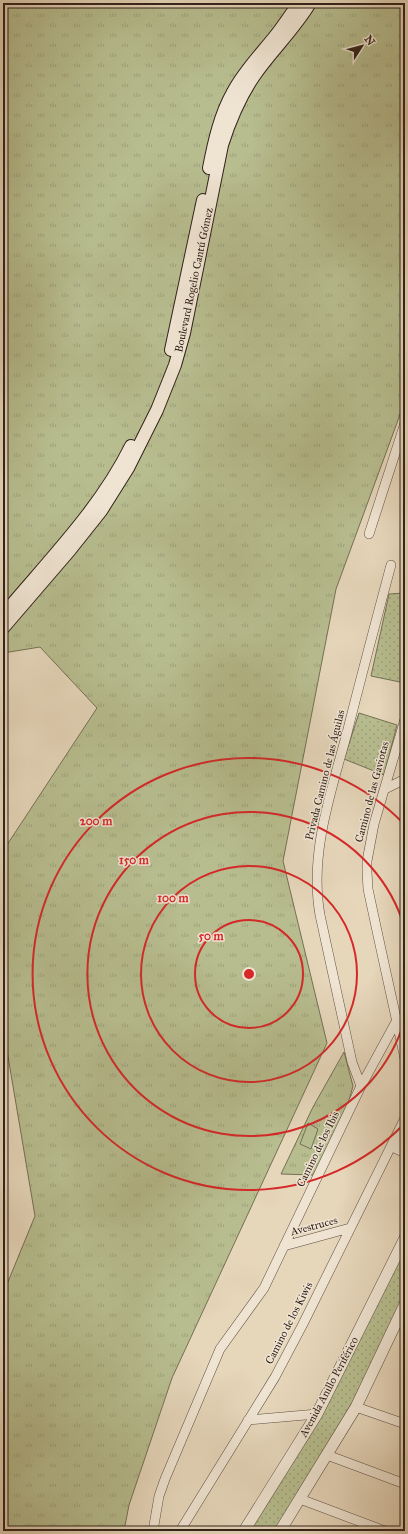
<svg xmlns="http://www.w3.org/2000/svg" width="408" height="1534" viewBox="0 0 408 1534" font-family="'IM FELL Great Primer',serif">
	<defs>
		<pattern id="grass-dots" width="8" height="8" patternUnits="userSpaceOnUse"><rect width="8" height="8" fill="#b7bd8f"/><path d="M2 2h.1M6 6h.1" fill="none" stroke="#9ea27b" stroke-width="1.8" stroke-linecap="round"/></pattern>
		<pattern id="park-tufts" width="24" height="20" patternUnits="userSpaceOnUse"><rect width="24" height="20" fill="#b7bd8f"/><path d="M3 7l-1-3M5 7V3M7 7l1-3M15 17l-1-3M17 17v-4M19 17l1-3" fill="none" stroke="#9ea27b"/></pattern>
	</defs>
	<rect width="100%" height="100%" fill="#e6d6ba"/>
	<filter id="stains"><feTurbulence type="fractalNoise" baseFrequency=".005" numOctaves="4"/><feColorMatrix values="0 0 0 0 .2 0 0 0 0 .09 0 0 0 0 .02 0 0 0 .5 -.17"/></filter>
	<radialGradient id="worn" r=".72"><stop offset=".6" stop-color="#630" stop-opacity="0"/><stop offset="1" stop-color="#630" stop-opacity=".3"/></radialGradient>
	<path fill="url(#grass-dots)" stroke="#747055" d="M405,593v90l-34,-7 18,-82z
		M359,713l38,12 -13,50 -40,-16z
		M405,1246v51l-51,103 -78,131h-28z"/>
	<path fill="url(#park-tufts)" stroke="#747055" d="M3,3h402v398l-69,188 -53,272 44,182 -155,335 -43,127 -5,26h-121v-237l32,-78 -32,-189v-176l94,-143 -57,-61 -37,6z
		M344,1052l9,34 -10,36 -30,53 -32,-1 32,-67z"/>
	<path fill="#b7bd8f" stroke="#747055" d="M308,1123l10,6 -7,20 -11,-5z"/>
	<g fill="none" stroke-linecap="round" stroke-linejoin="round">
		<defs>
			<path id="minor" d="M369,534l36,-111
				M405,719l-31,105 -7,37v11l1,17 9,42 28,128
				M385,789l20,-10
				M361,1086l-9,-24 -32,-147c-11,-61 11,-123 27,-182 14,-56 29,-112 44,-168
				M395,1139l10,5
				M392,1147l13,6
				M284,1246l66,-18
				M356,1407l49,17
				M248,1420l69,-6
				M327,1455l78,29
				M300,1499l85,32
				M153,1531l6,-35 6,-17 55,-130 44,-61 97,-202 35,-64
				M180,1531l95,-154 28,-53 102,-206"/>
			<path id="tertiary" d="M244,1531l73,-117 88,-176
				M280,1531l76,-124 49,-103"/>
			<path id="secondary" d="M209,168c5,-26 11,-53 24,-76 11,-21 28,-38 43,-57 8,-10 15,-21 23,-32
				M171,350l32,-150
				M3,615c45,-54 97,-106 128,-169
				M3,628l67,-78 31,-39 27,-43 29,-58 18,-45 9,-32 38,-188c8,-25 17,-47 32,-69 17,-25 40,-46 56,-73"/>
		</defs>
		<use href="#minor" stroke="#5e4f43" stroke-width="10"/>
		<use href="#tertiary" stroke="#5e4f43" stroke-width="12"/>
		<use href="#secondary" stroke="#31221b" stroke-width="14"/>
		<use href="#minor" stroke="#efe4d2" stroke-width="9"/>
		<use href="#tertiary" stroke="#efe4d2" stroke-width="11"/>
		<use href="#secondary" stroke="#efe4d2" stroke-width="12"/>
	</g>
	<g fill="none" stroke="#d62828" stroke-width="2">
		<circle cx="249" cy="974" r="54"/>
		<circle cx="249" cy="974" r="108"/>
		<path d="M405 1019A162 162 0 1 1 405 929"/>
		<path d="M404 1124A216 216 0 1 1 404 824"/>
	</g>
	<g text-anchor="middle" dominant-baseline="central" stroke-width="3" stroke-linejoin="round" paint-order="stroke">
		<g font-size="11" fill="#31221b" stroke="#efe4d2">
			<text transform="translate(194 280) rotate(-78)">Boulevard Rogelio Cantú Gómez</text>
			<text transform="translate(325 775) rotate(-76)">Privada Camino de las Águilas</text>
			<text transform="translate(372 792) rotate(-75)">Camino de las Gaviotas</text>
			<text transform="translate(318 1149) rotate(-64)">Camino de los Ibis</text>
			<text transform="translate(314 1226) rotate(-15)">Avestruces</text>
			<text transform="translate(289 1323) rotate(-63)">Camino de los Kiwis</text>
			<text transform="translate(329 1387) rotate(-62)">Avenida Anillo Periférico</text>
		</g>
	</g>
	<circle cx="249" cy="974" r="6" fill="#d62828" stroke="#efe4d2" stroke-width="2"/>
	<g font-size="12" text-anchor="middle" font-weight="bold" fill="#d62828" stroke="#efe4d2" stroke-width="3" stroke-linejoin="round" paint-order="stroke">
		<text x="96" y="825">200 m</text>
		<text x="134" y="864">150 m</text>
		<text x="173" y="902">100 m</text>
		<text x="211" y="940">50 m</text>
	</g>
	<rect width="408" height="1534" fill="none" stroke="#e6d6ba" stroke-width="16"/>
	<rect x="4" y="4" width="400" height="1526" fill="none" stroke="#31221b" stroke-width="2"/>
	<rect x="8" y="8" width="392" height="1518" fill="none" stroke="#31221b"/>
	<g transform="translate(362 46) rotate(54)" stroke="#efe4d2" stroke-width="3" paint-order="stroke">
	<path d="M0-3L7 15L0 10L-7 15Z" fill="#31221b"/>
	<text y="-6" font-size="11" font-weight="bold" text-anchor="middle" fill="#31221b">N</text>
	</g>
	<rect width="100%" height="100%" filter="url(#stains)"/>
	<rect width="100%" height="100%" fill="url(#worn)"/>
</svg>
